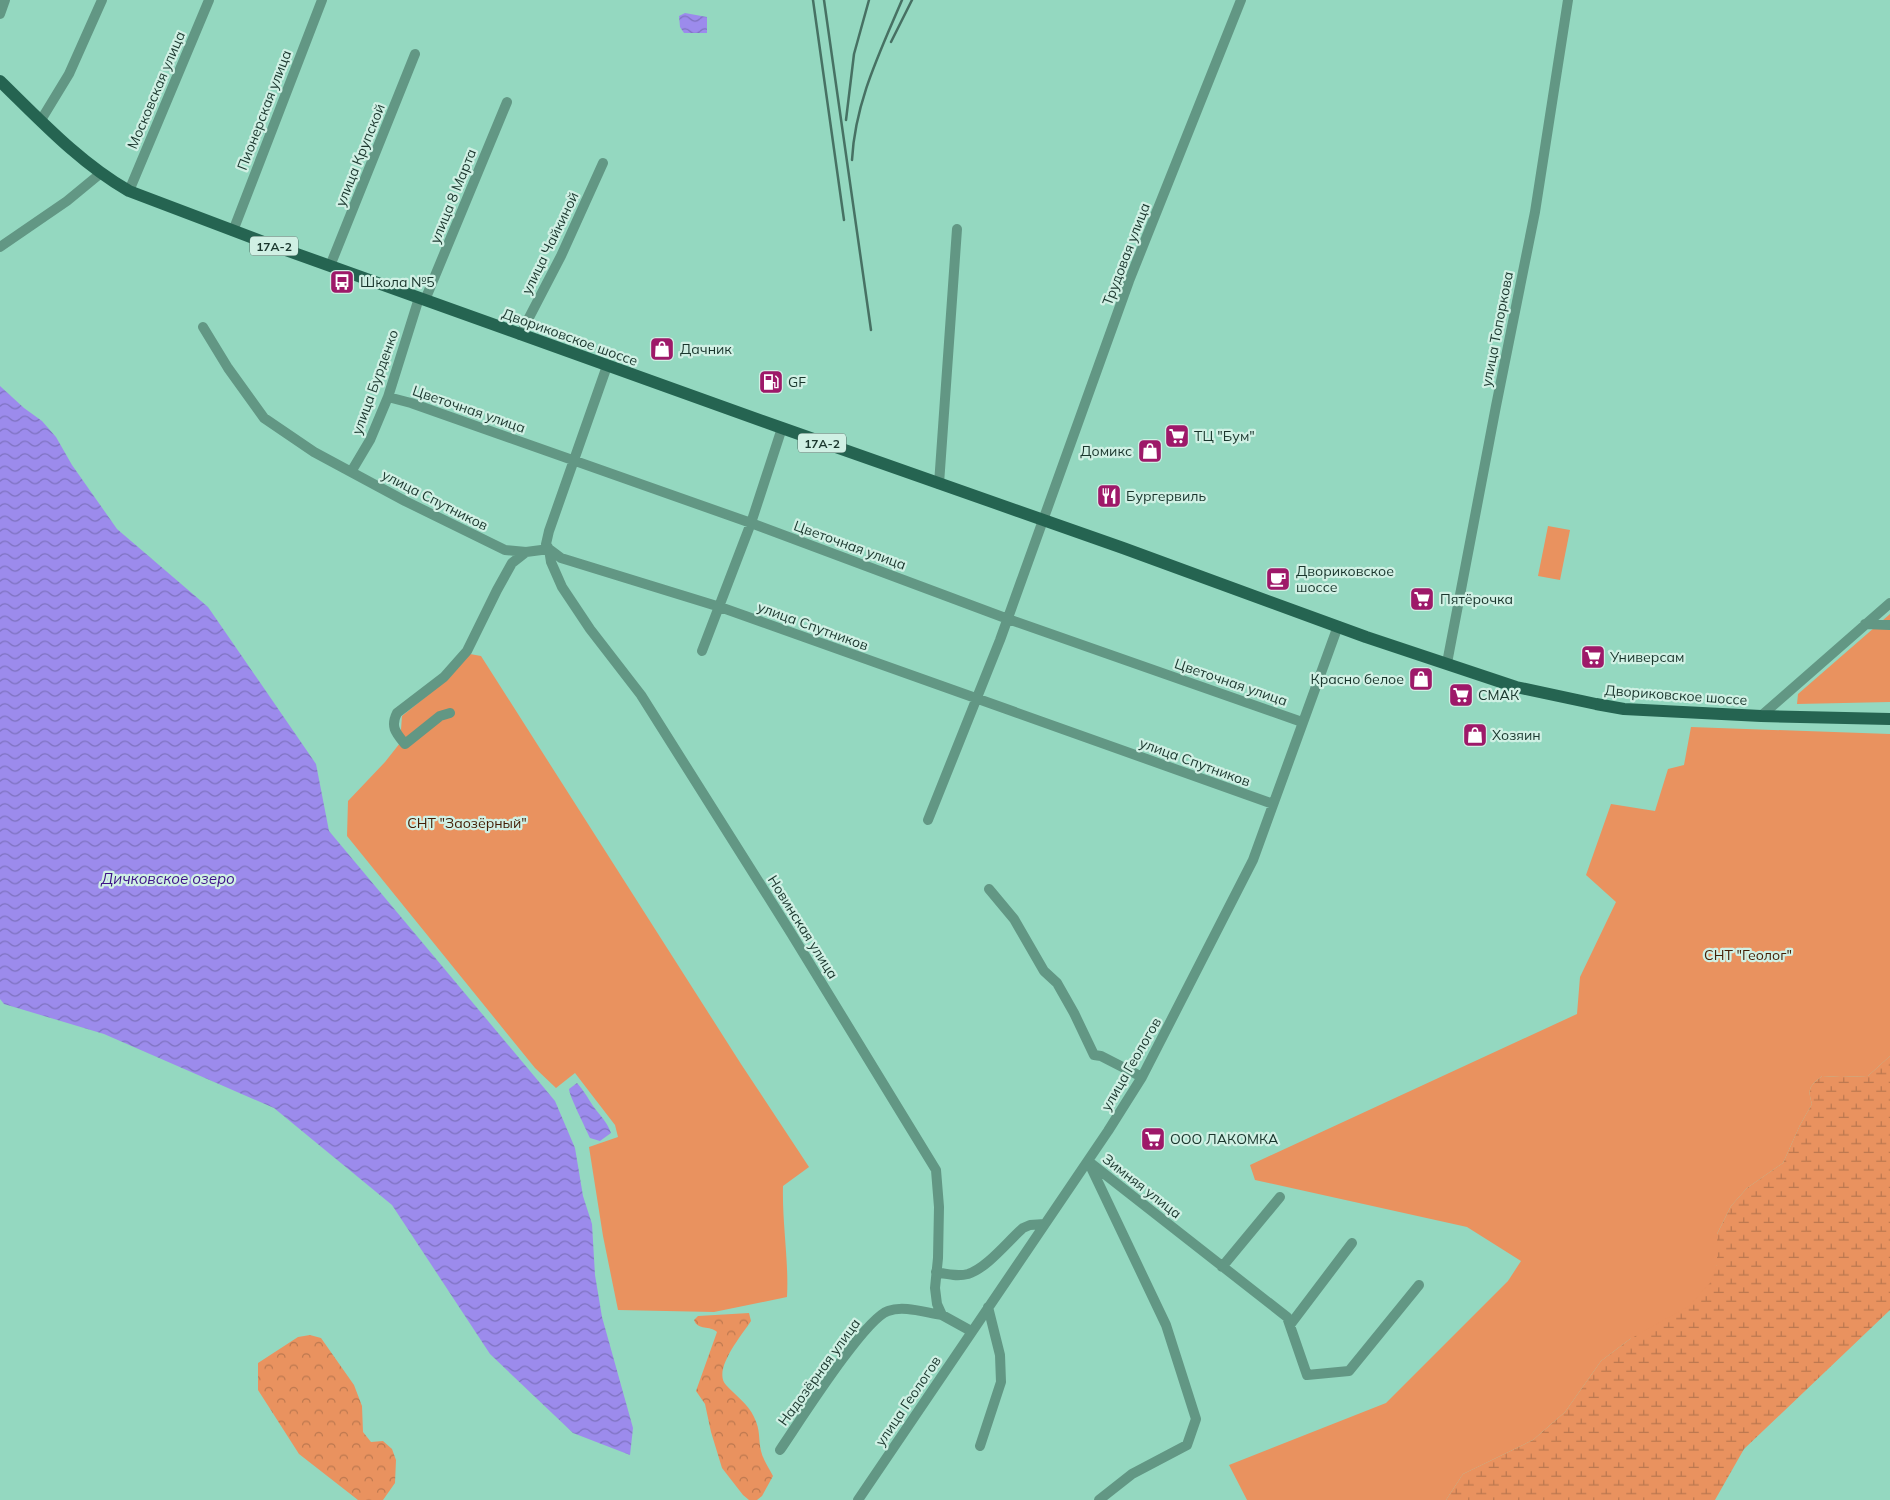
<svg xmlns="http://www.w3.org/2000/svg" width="1890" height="1500" viewBox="0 0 1890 1500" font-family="Mulish,sans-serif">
	<defs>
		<pattern id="forest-crowns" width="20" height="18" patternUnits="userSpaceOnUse" patternTransform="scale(1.25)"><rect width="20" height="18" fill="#e9925f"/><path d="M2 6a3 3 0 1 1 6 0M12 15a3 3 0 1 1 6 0" fill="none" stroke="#bc784f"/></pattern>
		<pattern id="wetland-marsh" width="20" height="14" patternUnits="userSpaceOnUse" patternTransform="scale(1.25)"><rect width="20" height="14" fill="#e9925f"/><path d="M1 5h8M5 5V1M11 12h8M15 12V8" fill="none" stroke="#bc784f"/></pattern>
		<pattern id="water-waves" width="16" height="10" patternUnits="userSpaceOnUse" patternTransform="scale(1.25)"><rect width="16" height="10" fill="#9c8bec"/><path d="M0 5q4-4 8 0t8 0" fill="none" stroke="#7e72c0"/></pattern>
	</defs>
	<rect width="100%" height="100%" fill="#94d8c0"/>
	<path fill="url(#forest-crowns)" d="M749,1313l2,8c-9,14 -39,49 -25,64 10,11 22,19 28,32 7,14 4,22 7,34 2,9 8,17 12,25l-11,20 -5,4h-8l-6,-5 -21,-27 -11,-36 -6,-28 -9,-13 21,-59c-7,-7 -19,-1 -23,-12l4,-4z
		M310,1335l11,3 33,47 8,21 1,26 8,10 12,-1 9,8 4,11 -1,23 -12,17h-25l-59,-46 -41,-64v-27l40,-26z"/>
	<path fill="url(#wetland-marsh)" d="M1890,1056v254l-146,139 -29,51h-269l17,-26 70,-34 32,-28 36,-51 29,-22 87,-74v-31l14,-28 16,-18 36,-25 17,-38 12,-21c-5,-16 -2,-18 10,-28l19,1 27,-1z"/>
	<path fill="#e9925f" d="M1548,526l22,4 -10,50 -22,-4z
		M1890,614v88l-93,2 1,-10z
		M470,654l11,2 260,408 68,103 -26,19c-1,37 6,75 4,111l-73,15 -96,-2 -15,-74 -14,-89 29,-10 -3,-12 -40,-52 -19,15 -21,-20 -188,-232 1,-35 37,-39 15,-19 2,-27 47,-38z
		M1691,727l199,7v322l-22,20 -27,1 -19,-1c-12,10 -15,12 -10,28l-12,21 -17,38 -36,25 -16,18 -14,28v31l-7,18 -21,23 -59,33 -29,22 -36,51 -32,28 -70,34 -17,26h-199l-18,-35 157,-62 122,-122 13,-20 -54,-34 -212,-47 -5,-15 327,-151 3,-37 36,-75 -30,-27 25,-71 44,7 13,-42 16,-4z"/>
	<path fill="url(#water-waves)" d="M685,13l22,4v16h-23l-4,-6 -1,-11z
		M0,386l24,22 18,13 14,16 16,28 45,64 91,78 108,157 13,67 226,270 20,47 8,48 9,28 3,51 7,42 31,111 -3,27 -57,-22 -83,-79 -98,-149 -118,-97 -170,-74 -100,-30 -4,-5z
		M577,1083c7,8 11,15 16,23 8,11 13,14 18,27l-11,8 -10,-3c-4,-9 -21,-43 -21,-49z"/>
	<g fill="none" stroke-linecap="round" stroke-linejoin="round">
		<path stroke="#629784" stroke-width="10" d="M0,14l5,-14
			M41,120l28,-46 33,-74
			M129,191l80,-191
			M233,231l89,-231
			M0,247l67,-46 34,-28
			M330,266l85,-212
			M425,300l82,-198
			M203,327l25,41 36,50 50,34 91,49 100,49 21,2 23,-3 12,9 159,49 553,197
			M520,335l41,-79 42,-93
			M607,366l-58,165 -3,13 3,5 2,13 11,25 28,42 51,66 150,238 145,237 3,37 -1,51 -3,30 2,16 5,11 29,16
			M388,397l23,6 340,120 257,96 294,103
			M351,472l19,-32 18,-43 31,-99
			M939,484l18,-255
			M1865,624l25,1
			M702,651l49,-128 31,-95
			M1447,663l49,-257 39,-194 33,-212
			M450,713l-10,3 -35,28c-9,-11 -15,-17 -8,-31l47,-36 23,-26 30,-61 15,-27 14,-11
			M1761,716l129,-113
			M928,820l72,-180 129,-359 112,-281
			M989,889l25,30 30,52 13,12 17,30 20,42 7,1 41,21
			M1222,1267l58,-70
			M936,1272c10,2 21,5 32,2 19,-6 40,-33 55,-46l7,-3 15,-1
			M1290,1325l62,-82
			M980,1446l21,-64 -1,-27 -12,-48
			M780,1450c18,-26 84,-131 108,-139 16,-6 38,2 54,4
			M858,1500l250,-369 34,-54 111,-217 85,-234
			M1099,1500l33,-26 55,-29 9,-26 -30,-94 -78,-164 199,156 20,58 42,-4 70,-86"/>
		<path stroke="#256451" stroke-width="12" d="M0,81c40,39 80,82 129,110l140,53 513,184 341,120 243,89 150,50 80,17 28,5 137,7 129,3"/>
		<path stroke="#477163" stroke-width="2.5" d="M813,0l31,220
			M824,0l47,330
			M891,42l21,-42
			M846,120l8,-66 15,-54
			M852,160c3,-58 28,-108 50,-160"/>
	</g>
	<defs>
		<symbol id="bus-square" viewBox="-11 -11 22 22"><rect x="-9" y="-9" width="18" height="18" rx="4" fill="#9e1969" stroke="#d0f0e4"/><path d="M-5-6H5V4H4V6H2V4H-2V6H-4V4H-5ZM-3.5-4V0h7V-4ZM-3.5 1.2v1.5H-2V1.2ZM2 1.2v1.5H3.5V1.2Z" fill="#fff"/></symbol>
		<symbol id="shop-square" viewBox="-11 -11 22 22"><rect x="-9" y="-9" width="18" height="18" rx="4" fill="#9e1969" stroke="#d0f0e4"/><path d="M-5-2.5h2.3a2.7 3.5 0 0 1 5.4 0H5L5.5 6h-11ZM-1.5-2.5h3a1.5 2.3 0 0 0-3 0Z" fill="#fff"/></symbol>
		<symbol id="fuel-square" viewBox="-11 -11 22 22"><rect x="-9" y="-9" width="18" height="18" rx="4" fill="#9e1969" stroke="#d0f0e4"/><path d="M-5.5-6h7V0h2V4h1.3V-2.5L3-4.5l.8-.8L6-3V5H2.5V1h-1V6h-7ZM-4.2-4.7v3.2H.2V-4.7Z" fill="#fff"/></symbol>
		<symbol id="supermarket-square" viewBox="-11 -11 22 22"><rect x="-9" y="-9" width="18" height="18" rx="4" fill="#9e1969" stroke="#d0f0e4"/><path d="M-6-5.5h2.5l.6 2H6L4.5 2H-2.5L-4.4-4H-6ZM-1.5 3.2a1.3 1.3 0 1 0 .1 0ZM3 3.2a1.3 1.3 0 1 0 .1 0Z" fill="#fff"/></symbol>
		<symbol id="restaurant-square" viewBox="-11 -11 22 22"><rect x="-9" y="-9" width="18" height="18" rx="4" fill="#9e1969" stroke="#d0f0e4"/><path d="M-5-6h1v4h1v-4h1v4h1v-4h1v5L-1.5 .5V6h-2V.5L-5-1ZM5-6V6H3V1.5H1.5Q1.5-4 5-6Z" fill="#fff"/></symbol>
		<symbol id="cafe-square" viewBox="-11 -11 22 22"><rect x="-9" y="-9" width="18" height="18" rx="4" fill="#9e1969" stroke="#d0f0e4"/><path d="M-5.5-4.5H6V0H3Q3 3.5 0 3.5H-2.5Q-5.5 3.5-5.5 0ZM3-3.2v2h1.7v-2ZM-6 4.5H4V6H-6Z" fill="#fff"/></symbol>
	</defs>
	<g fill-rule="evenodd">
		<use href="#bus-square" x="328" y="268" width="28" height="28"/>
		<use href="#shop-square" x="648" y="335" width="28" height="28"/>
		<use href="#fuel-square" x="757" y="368" width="28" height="28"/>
		<use href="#supermarket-square" x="1163" y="422" width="28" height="28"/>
		<use href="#shop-square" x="1136" y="437" width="28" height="28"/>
		<use href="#restaurant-square" x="1095" y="482" width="28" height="28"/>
		<use href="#cafe-square" x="1264" y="565" width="28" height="28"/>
		<use href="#supermarket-square" x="1408" y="585" width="28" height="28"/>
		<use href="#supermarket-square" x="1579" y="643" width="28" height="28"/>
		<use href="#shop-square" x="1407" y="665" width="28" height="28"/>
		<use href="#supermarket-square" x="1447" y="681" width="28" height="28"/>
		<use href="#shop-square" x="1461" y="721" width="28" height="28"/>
		<use href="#supermarket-square" x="1139" y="1125" width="28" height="28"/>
	</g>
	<g text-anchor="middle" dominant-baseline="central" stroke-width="4.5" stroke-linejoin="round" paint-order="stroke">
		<g fill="#d0f0e4" stroke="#516e64" stroke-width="1">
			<rect x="250" y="236.5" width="48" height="19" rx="4"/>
			<rect x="798" y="433.5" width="48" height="19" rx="4"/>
		</g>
		<g font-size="12" font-weight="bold" fill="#1a362d">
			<text x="274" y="246">17А-2</text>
			<text x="822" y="443">17А-2</text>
		</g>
		<g font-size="14" fill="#1a362d" stroke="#d0f0e4">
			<text transform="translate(156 90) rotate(-67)">Московская улица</text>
			<text transform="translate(264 110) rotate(-69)">Пионерская улица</text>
			<text transform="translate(360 155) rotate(-68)">улица Крупской</text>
			<text transform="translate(453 196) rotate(-68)">улица 8 Марта</text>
			<text transform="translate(550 243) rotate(-64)">улица Чайкиной</text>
			<text transform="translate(1126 254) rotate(-69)">Трудовая улица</text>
			<text transform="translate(1497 329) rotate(-79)">улица Топоркова</text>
			<text transform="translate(570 337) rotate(20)">Двориковское шоссе</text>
			<text transform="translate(375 382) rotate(-70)">улица Бурденко</text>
			<text transform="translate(469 409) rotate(19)">Цветочная улица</text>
			<text transform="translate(435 500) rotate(27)">улица Спутников</text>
			<text transform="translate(850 545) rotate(20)">Цветочная улица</text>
			<text transform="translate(813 626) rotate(20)">улица Спутников</text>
			<text transform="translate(1231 682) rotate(19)">Цветочная улица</text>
			<text transform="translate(1676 695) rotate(4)">Двориковское шоссе</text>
			<text transform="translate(1195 762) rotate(20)">улица Спутников</text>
			<text transform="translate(803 927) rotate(58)">Новинская улица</text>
			<text transform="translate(1131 1064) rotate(-60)">улица Геологов</text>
			<text transform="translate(1142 1186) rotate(38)">Зимняя улица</text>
			<text transform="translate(819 1372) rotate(-54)">Надозёрная улица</text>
			<text transform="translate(908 1401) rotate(-56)">улица Геологов</text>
		</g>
		<g font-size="14" fill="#1a362d" stroke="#d0f0e4" text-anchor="start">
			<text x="360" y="282">Школа №5</text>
			<text x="680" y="349">Дачник</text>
			<text x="788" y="382">GF</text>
			<text x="1194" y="436">ТЦ "Бум"</text>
			<text x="1132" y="451" text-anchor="end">Домикс</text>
			<text x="1126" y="496">Бургервиль</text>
			<text x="1296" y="571">Двориковское<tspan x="1296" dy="16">шоссе</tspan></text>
			<text x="1440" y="599">Пятёрочка</text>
			<text x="1610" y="657">Универсам</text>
			<text x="1404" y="679" text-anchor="end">Красно белое</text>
			<text x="1478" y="695">СМАК</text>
			<text x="1492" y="735">Хозяин</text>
			<text x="1170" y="1139">ООО ЛАКОМКА</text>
		</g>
		<g font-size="14" fill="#431d04" stroke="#d0f0e4">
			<text x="467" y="823">СНТ "Заозёрный"</text>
			<text x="1748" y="955">СНТ "Геолог"</text>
		</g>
		<g font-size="15" font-style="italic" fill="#3d1387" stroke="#d0f0e4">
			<text x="168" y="878">Дичковское озеро</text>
		</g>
	</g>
</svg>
